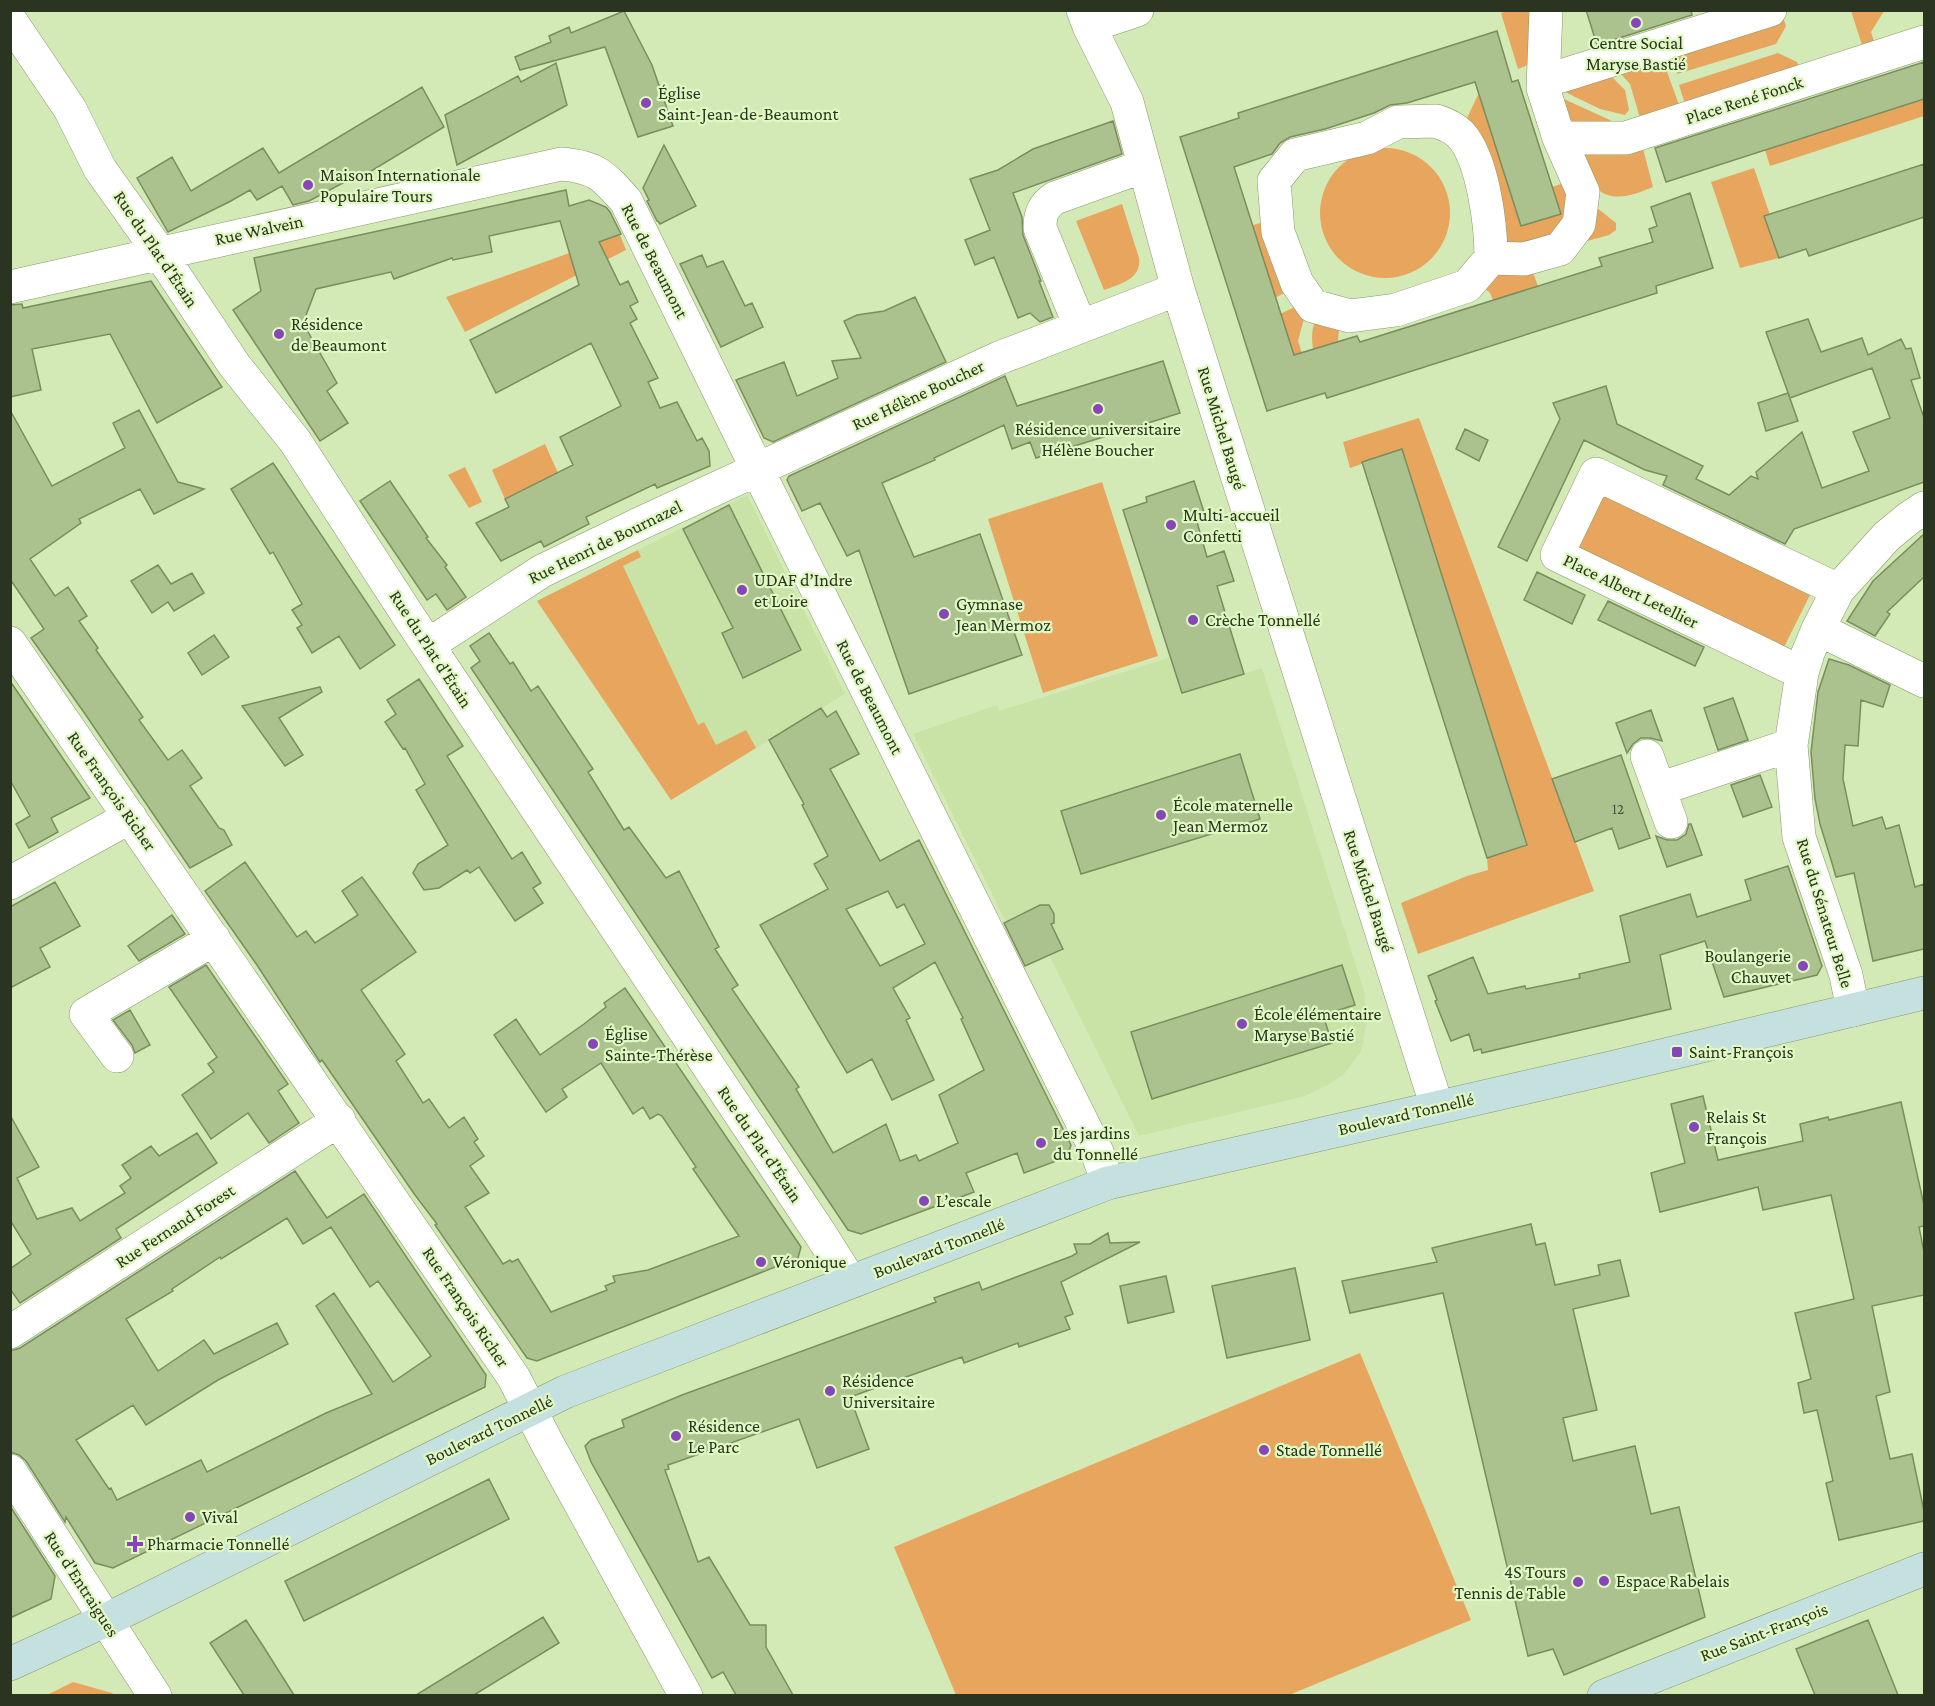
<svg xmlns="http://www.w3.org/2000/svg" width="1935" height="1706" viewBox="0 0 1935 1706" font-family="'Crimson Pro',serif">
	<rect width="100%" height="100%" fill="#d3eab6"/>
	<path fill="#c9e3a7" d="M747,495l98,199 -174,106 -134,-199z
		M1171,657l11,36 80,-25 102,323 3,30 -6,31 -17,22 -18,12 -21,10 -166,40 -90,-181 -22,10 -114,-231 84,-29 2,6z"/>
	<path fill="#e7a55d" d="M1508,11h26l-4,53 -12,5 -17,-56z
		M1851,11h33l-13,21 5,15 -12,4z
		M1782,14l4,12 -10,18 -99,30 -8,-25z
		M1778,53l19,9 4,12 -116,30 -6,-19z
		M1661,55l18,50 -39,13 -10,-34 -9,-10z
		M1610,75l15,15 4,20 -4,5 -25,-6 -37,-18z
		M1479,93l42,133 39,-12 -8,-27 12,-4 10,20 -19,41 -53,-2 -36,-122z
		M1564,99l48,22 5,6 -41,-1 -9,-7z
		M1924,99v17l-154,50 -5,-16z
		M1641,141l12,46c-20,8 -46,19 -61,-5 -6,-10 -8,-26 -12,-37z
		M1320 213a65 65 0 1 1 130 0a65 65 0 1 1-130 0Z
		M1754,168l16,47 -6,2 15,41 -39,10 -29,-86z
		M1122,204l17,54c3,21 -19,26 -35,32l-28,-69z
		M1592,204l24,19v7l-7,5 -29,8z
		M1264,222l29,66 -18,10 -22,-73z
		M620,235l6,15 -161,82 -19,-35z
		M1532,270l6,16 -45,14 -3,-7 -7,-6 5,-16z
		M1297,306l9,5 -8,30 4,12 -8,2 -14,-41z
		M1317,318l22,11 -1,11 2,8 -26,8c-2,-12 -4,-27 3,-38z
		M1419,418l175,473 -176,63 -17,-51 66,-27 21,-6 -1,-12 40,-14 -125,-394 -52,18 -7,-26z
		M545,444l13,29 -53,26 -13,-29z
		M465,467l17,35 -13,6 -21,-33z
		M1102,482l56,174 -115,37 -55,-174z
		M1604,494l201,91 5,10 -25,50 -8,4 -200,-102z
		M638,550l3,7 -18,9 75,159 6,-3 12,23 30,-15 10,18 -85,52 -134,-199z
		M1360,1353l111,267 -182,75h-333l-62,-148z
		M73,1682l39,11 2,2h-67z"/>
	<path fill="#abc18e" stroke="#798e5d" stroke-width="1.5" fill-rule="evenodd" d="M1586,10h105l1,5 -95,30z
		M624,11l28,54 21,61 -35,11 -33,-90 -85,23 -5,-13 36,-15 -2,-6 20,-9 2,6z
		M1497,31l15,51 6,-2 43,134 -40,12 -46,-144 -68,21 -17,2 -16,8 -49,16 -35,8 -10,6 -8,11 -38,13 60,188 63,-19 3,6 242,-76 -3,-8 54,-16 -4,-13 8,-3 -6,-19 39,-14 23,75 -57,18 1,7 -330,105 -2,-5 -58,18 -87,-274 59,-19 -1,-5z
		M1924,62v37l-258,83 -11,-34z
		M556,63l11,42 -110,60 -12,-50 73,-39 3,6z
		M422,87l22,40 -86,52 -2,-3 -47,25 -16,4 -11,-19 -25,14 -7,-10 -21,12 -61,30 -31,-54 35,-21 19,34 72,-43 16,25z
		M1113,121l9,33 -109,39 9,24 1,18 18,46h-2l14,36 -13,5 -10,-9 -12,5 -24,-61 -19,8 -10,-25 25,-10 -20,-51 28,-9 35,-21z
		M664,145l32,61 -36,18 -2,-3h-1l-10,-20 2,-1 -6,-12z
		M1924,164v53l-115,39 -3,-7 -27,9 -15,-42z
		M566,190l3,16 20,-6 17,7 4,5 11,22 -22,8 21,43 8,-4 10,21 -8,4 7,13 -7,4 28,55 -10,4 12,26 17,-6 20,39 5,-3 7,13 1,15 -53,22 -2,-4 -69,33 3,7 -45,23 -3,-6 -40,20 -25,-38 33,-16 -4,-8 68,-34 -13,-28 61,-31 -30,-63 -95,50 -26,-53 109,-55 -19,-64 -71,15 3,16 -39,8 -1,-2 -58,21 -3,-7 -75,17 -13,34 34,60 -10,8 21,32 -28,18 -87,-131 28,-19 -7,-33z
		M702,255l5,12 16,-6 22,45 7,-3 11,24 -42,20 -41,-83z
		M151,281l71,106 -65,36 -47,-89 -78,15 9,41 -31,7v-92l12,-1 1,4z
		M915,297l31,65 -173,80 -9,-4 -28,-58 48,-18 13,34 41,-18 -6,-17 29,-3 -17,-37 13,-6 27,-4z
		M1808,319l13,33 41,-14 6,17 33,-16 5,10 5,-1 9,30 -9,2 13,38v64l-130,47 -9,15 -122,-59 4,-9 -22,-6 -61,-30 -57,121 -29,-14 62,-128 -7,-16 53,-17 11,38 86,42 -7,13 33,16 22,-19 7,3 -2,-7 46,-40 20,56 47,-17 -16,-39 37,-14 -18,-50 -82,30 -24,-66z
		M1163,361l17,52 -144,45 -6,-16 -18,7 -8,-24 -70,33 1,2 -53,23 32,74 66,-23 42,121 -113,39 -50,-144 -12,6 -27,-53 -18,8 -15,-31 2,-4 216,-100 12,30z
		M1788,393l10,28 -32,10 -8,-28z
		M10,410l42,76 73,-38 -12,-25 26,-13 39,72 26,7 -50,25 -14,-25 -61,30 2,4 -51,36 25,37 13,-9 19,29 -8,5 19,27 -2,2 47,67 -4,3 29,40 14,-10 20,28 -12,8 29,42 5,2 8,15 -42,23 -107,-157 -52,-73 13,-9 -34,-50z
		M1465,429l23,11 -9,21 -23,-12z
		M1402,449l125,396 -40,13 -125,-396z
		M273,463l122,182 -35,24 -21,-33 -27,17 -15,-25 5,-3 -10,-15 10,-6 -29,-52 -3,2 -39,-65z
		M390,481l38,56 -2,1 21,27 -2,2 21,30 -19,13 -11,-16 -9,6 -67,-99z
		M1194,481l10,31 -9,3 12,42 17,-6 10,30 -17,5 27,88 -62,19 -59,-183 24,-8 -1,-5z
		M729,505l72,145 -58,28 -21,-45 11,-5 -50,-99z
		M1924,534v43l-37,35 3,2 -15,22 -28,-15 26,-40z
		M158,565l13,19 21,-11 12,20 -30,18 -6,-9 -16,11 -21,-32z
		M1537,572l48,23 -13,29 -48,-24z
		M1608,601l96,46 -9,19 -97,-46z
		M489,633l21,31 3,-2 18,29 7,-5 55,83 -5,3 36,58 5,-3 37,51 13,-7 40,76 -4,2 23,36 -6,4 67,98 -3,2 37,64 53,-29 14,37 16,-6 3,6 39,-18 -19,-48 45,-25 -23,-51 2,-1 -28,-56 -42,26 17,30 -4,2 28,60 -42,20 -20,-41 -25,14 -87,-148 68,-36 -14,-25 14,-8 -26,-51 2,-1 -35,-64 52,-32 6,9 9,-6 23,43 -29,15 50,92 39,-21 152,305 -4,12 -43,16 -7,-20 -51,20 8,19 -113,42 -13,-4 -377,-562 9,-7 -10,-15zM888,891l9,17 7,-4 21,40 -45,22 -34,-57z
		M214,635l15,22 -27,18 -14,-22z
		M1829,659l20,6 41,20 -7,22 -22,-7 -3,46 -13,-1 -2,34 10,47 29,-9 4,12 13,-4 16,62 9,-3v65l-51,12 -19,-88 -18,4 -4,-14 -12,-39 -5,-25 -4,-47 7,-60z
		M419,679l44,67 -16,10 65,103 10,-7 19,31 -8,5 10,15 -28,18 -36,-54 -9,6 -3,-3 -28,18 -15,2 -11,-17 5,-9 30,-19 -32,-55 9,-6 -20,-36 -2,1 -18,-27 11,-8 -9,-14z
		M10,681l80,117 -39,20 7,14 -29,16 -13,-24 14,-8 -20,-36z
		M320,687l2,5 -43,26 24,37 -18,11 -43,-60z
		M1733,698l15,42 -30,10 -14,-42z
		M1651,710l11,31 -12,-3h-9l-8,6 -6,9 -11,-30z
		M1240,754l20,65 -179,55 -20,-63z
		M1621,755l29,83 -31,11 -7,-21 -37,14 -23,-63z
		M1760,775l12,32 -29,10 -12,-32z
		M1689,824h2l11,31 -35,12 -11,-31 11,4h10l9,-6z
		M245,862l52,75 9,-6 9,12 43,-28 -16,-24 20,-14 54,75 -55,38 44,64 -9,7 27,42 6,-4 20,29 15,-11 14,22 -4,3 10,14 -14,10 19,27 -24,14 38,57 7,-4 2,2 6,-3 33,53 56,-22 -2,-4 10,-4 -2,-6 35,-6 91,-34 -46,-67 3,-2 -34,-51 -4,-2 -8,5 -7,-12 -10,7 -32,-51 -39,26 5,8 -21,15 -52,-77 22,-16 24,36 44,-31 22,-17 -2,-4 21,-15 176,259 -3,11 -261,103 -10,-3 -92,-133 2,-1 -22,-29 -93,-135 -2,2 -63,-97 -52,-74z
		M1788,866l34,100 -5,9 -93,22 -19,-56 -45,14 11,54 -189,44 -1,-4 -7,2 -5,-17 -18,7 -16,-40 2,-1 -9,-24 45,-19 15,37 37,-8 1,3 54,-11 -1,-4 51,-12 -10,-46 70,-22 7,23 54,-17 -6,-20z
		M55,882l25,44 -40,22 10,19 -40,21v-81z
		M1040,905h9l5,9v9l-3,1 12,25 -38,17 -21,-43z
		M172,915l13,19 -46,27 -11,-15z
		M206,965l82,119 -10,7 21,32 -30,20 -21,-30 -37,26 -29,-44 32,-23 -6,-8 9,-7 -48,-70z
		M1342,965l13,40 -32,10 9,28 -180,56 -21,-67z
		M130,1010l20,35 -15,8 -3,-8 -19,-25z
		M1703,1096l15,64 85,-19 -3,-17 28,-7 1,3 72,-18 23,103v21l-5,1 5,25v43l-52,11 18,86 -14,4 14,63 22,-5 12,57v10l-85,19 -13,-57 7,-2 -16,-71 -13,3 -6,-30 13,-4 -16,-66 59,-14 -23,-104 -68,15 -5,-23 -98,25 -9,-39 34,-10 -14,-59z
		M10,1115l29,52 -22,11 20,41 35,-11 8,13 45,-28 -5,-7 11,-8 -9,-13 29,-19 8,10 38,-23 20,30 -101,66 5,9 -101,65 -10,-14v-20l21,-15 -21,-34z
		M295,1171l32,47 37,-24 122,181 -1,12 -372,181 -18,-5 -29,-46 -1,5 -39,-61 -7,-6 -9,-3v-101l10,-3zM287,1218l16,26 28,-17 39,60 8,-6 53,75 -38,26 -59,-89 -18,13 56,88 -46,19 -119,59 -6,-12 -84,40 -6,-12 -2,1 -33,-49 57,-35 13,20 72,-45 70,-36 -11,-21 -63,31 -10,-14 -46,31 -32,-52 47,-28 -1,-2 48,-32 1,2z
		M1531,1224l5,21 9,-2 10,42 45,-10 -2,-10 22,-5 9,36 -56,13 24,101 -34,8 10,43 62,-15 16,68 28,-7 26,110 -141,58 -11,-26 -25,7 -85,-363 -93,20 -8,-32 95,-19 -5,-14z
		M1108,1233l2,10 30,-1 -79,40 12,32 -8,3 5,12 -51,18 -1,-4 -54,20 -2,-6 -112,40 19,52 -52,19 -18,-49 -131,46 1,4 -4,1 33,92 11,-5 41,68h16v22l27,48h-57l-13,-23 -11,6 -121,-216 -6,-16 6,-6 33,-13 -2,-7 60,-25 254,-93 -2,-4 45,-16 3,8 90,-34 5,-3 -3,-9h16z
		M1295,1268l15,72 -83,18 -15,-72z
		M1166,1276l8,36 -46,11 -8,-37z
		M489,1479l20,40 -205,102 -19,-40z
		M10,1506l45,70 -4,23 -41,19z
		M543,1617l16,26 -85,52h-58z
		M246,1620l17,26 31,49h-50l-34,-52z
		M1868,1620l30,75h-83l-19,-46z"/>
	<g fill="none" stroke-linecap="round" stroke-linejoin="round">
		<defs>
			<path id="street" d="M1083,10l6,16 38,76 51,187 259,818
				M10,20l60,89 30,60 59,83 76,114 60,75 116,179 410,615 29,46
				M1089,26l48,-16
				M1545,74l16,2 209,-66
				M1436,121c9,3 17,6 24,13 23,24 31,91 31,124l-24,28 -71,24 -46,6 -37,-10 -16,-23 -19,-51 -4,-51 21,-26 72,-17 31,-16z
				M1559,138h67l298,-96
				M1491,258l33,1 36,-10 19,-25 4,-32 -24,-54 -16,-50 3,-78
				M10,287l551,-123c35,3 42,11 65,37l140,286 331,665 11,31
				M1080,326l-40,-98c0,-14 3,-22 15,-30l89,-32
				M1818,629l106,52
				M10,643l504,735 32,63 140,255
				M428,645l114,-74 97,-47 360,-166 179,-69
				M1802,673l-245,-118 39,-81 242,116
				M1647,756l24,66
				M1659,789l132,-44
				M10,883l120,-66
				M1853,1010l-7,-35 -47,-138 -8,-92 11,-72 6,-20 10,-24 20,-39 49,-54 22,-18 15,-10
				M117,1056l-31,-42 128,-75
				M10,1332l329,-212
				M10,1471l145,225"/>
			<path id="secondary" d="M10,1664l96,-44 459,-228 543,-209 502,-115 314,-75
				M1604,1696l320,-127"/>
		</defs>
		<use href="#street" stroke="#859a69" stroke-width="34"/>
		<use href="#secondary" stroke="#859a69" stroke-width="34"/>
		<use href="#street" stroke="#fff" stroke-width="33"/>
		<use href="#secondary" stroke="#c5e1df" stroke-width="33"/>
	</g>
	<g fill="#8645b9" stroke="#e0f8c2" stroke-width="2">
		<circle cx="1636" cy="23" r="6"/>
		<circle cx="646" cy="103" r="6"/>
		<circle cx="308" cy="185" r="6"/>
		<circle cx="279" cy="334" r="6"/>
		<circle cx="1098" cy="409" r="6"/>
		<circle cx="1171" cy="525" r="6"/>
		<circle cx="742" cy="590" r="6"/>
		<circle cx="944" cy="614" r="6"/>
		<circle cx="1193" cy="620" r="6"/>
		<circle cx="1161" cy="815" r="6"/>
		<circle cx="1803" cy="966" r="6"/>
		<circle cx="1242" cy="1024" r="6"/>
		<circle cx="593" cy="1044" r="6"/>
		<rect x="1671" y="1046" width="12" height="12" rx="3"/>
		<circle cx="1694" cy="1127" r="6"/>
		<circle cx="1041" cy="1143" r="6"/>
		<circle cx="924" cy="1201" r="6"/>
		<circle cx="761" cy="1262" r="6"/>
		<circle cx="830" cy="1391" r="6"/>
		<circle cx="676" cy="1436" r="6"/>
		<circle cx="1264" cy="1450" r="6"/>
		<circle cx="190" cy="1517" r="6"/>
		<path d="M132 1535h6v6h6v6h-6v6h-6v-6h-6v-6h6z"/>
		<circle cx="1604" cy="1581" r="6"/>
		<circle cx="1578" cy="1582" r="6"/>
	</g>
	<g text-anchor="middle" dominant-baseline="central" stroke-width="4.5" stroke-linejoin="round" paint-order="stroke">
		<g font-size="15" fill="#4b573c">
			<text x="1618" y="809">12</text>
		</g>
		<g font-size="18" fill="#2b3420" stroke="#e0f8c2" text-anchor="start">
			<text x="1636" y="43" text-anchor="middle">Centre Social<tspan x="1636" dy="21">Maryse Bastié</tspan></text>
			<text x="658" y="93">Église<tspan x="658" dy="21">Saint-Jean-de-Beaumont</tspan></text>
			<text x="320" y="175">Maison Internationale<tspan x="320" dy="21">Populaire Tours</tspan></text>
			<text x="291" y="324">Résidence<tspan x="291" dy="21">de Beaumont</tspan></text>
			<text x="1098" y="429" text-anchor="middle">Résidence universitaire<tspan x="1098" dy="21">Hélène Boucher</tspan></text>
			<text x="1183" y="515">Multi-accueil<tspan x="1183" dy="21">Confetti</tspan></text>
			<text x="754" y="580">UDAF d’Indre<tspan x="754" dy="21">et Loire</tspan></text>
			<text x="956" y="604">Gymnase<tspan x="956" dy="21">Jean Mermoz</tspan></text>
			<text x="1205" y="620">Crèche Tonnellé</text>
			<text x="1173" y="805">École maternelle<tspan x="1173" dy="21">Jean Mermoz</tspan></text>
			<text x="1791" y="956" text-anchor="end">Boulangerie<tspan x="1791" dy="21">Chauvet</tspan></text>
			<text x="1254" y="1014">École élémentaire<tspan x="1254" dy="21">Maryse Bastié</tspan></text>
			<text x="605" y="1034">Église<tspan x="605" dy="21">Sainte-Thérèse</tspan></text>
			<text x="1689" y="1052">Saint-François</text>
			<text x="1706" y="1117">Relais St<tspan x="1706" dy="21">François</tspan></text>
			<text x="1053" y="1133">Les jardins<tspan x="1053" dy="21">du Tonnellé</tspan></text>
			<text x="936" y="1201">L’escale</text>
			<text x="773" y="1262">Véronique</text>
			<text x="842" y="1381">Résidence<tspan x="842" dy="21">Universitaire</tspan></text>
			<text x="688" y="1426">Résidence<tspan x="688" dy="21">Le Parc</tspan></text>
			<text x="1276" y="1450">Stade Tonnellé</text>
			<text x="202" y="1517">Vival</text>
			<text x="147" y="1544">Pharmacie Tonnellé</text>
			<text x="1566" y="1572" text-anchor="end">4S Tours<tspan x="1566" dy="21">Tennis de Table</tspan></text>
			<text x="1616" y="1581">Espace Rabelais</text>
		</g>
		<g font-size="18" fill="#2b3420" stroke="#e0f8c2">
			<text transform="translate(1744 100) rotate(-18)">Place René Fonck</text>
			<text transform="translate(259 230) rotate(-12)">Rue Walvein</text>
			<text transform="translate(156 249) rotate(56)">Rue du Plat d'Étain</text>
			<text transform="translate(655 261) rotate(63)">Rue de Beaumont</text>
			<text transform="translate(918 395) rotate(-25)">Rue Hélène Boucher</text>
			<text transform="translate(1222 428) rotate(73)">Rue Michel Baugé</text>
			<text transform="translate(605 542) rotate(-26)">Rue Henri de Bournazel</text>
			<text transform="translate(1631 591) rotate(26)">Place Albert Letellier</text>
			<text transform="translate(431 649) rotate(57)">Rue du Plat d'Étain</text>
			<text transform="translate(870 697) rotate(63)">Rue de Beaumont</text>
			<text transform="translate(112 791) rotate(55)">Rue François Richer</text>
			<text transform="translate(1369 891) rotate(72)">Rue Michel Baugé</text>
			<text transform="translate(1825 913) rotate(73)">Rue du Sénateur Belle</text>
			<text transform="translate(1406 1114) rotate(-13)">Boulevard Tonnellé</text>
			<text transform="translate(760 1144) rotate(56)">Rue du Plat d'Étain</text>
			<text transform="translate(175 1226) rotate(-33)">Rue Fernand Forest</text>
			<text transform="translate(939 1248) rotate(-21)">Boulevard Tonnellé</text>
			<text transform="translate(466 1307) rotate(56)">Rue François Richer</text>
			<text transform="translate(489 1430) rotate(-26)">Boulevard Tonnellé</text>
			<text transform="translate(82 1584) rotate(57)">Rue d'Entraigues</text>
			<text transform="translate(1764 1632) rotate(-21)">Rue Saint-François</text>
		</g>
	</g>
	<rect width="1935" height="1706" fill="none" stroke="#2b3420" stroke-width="24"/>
</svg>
